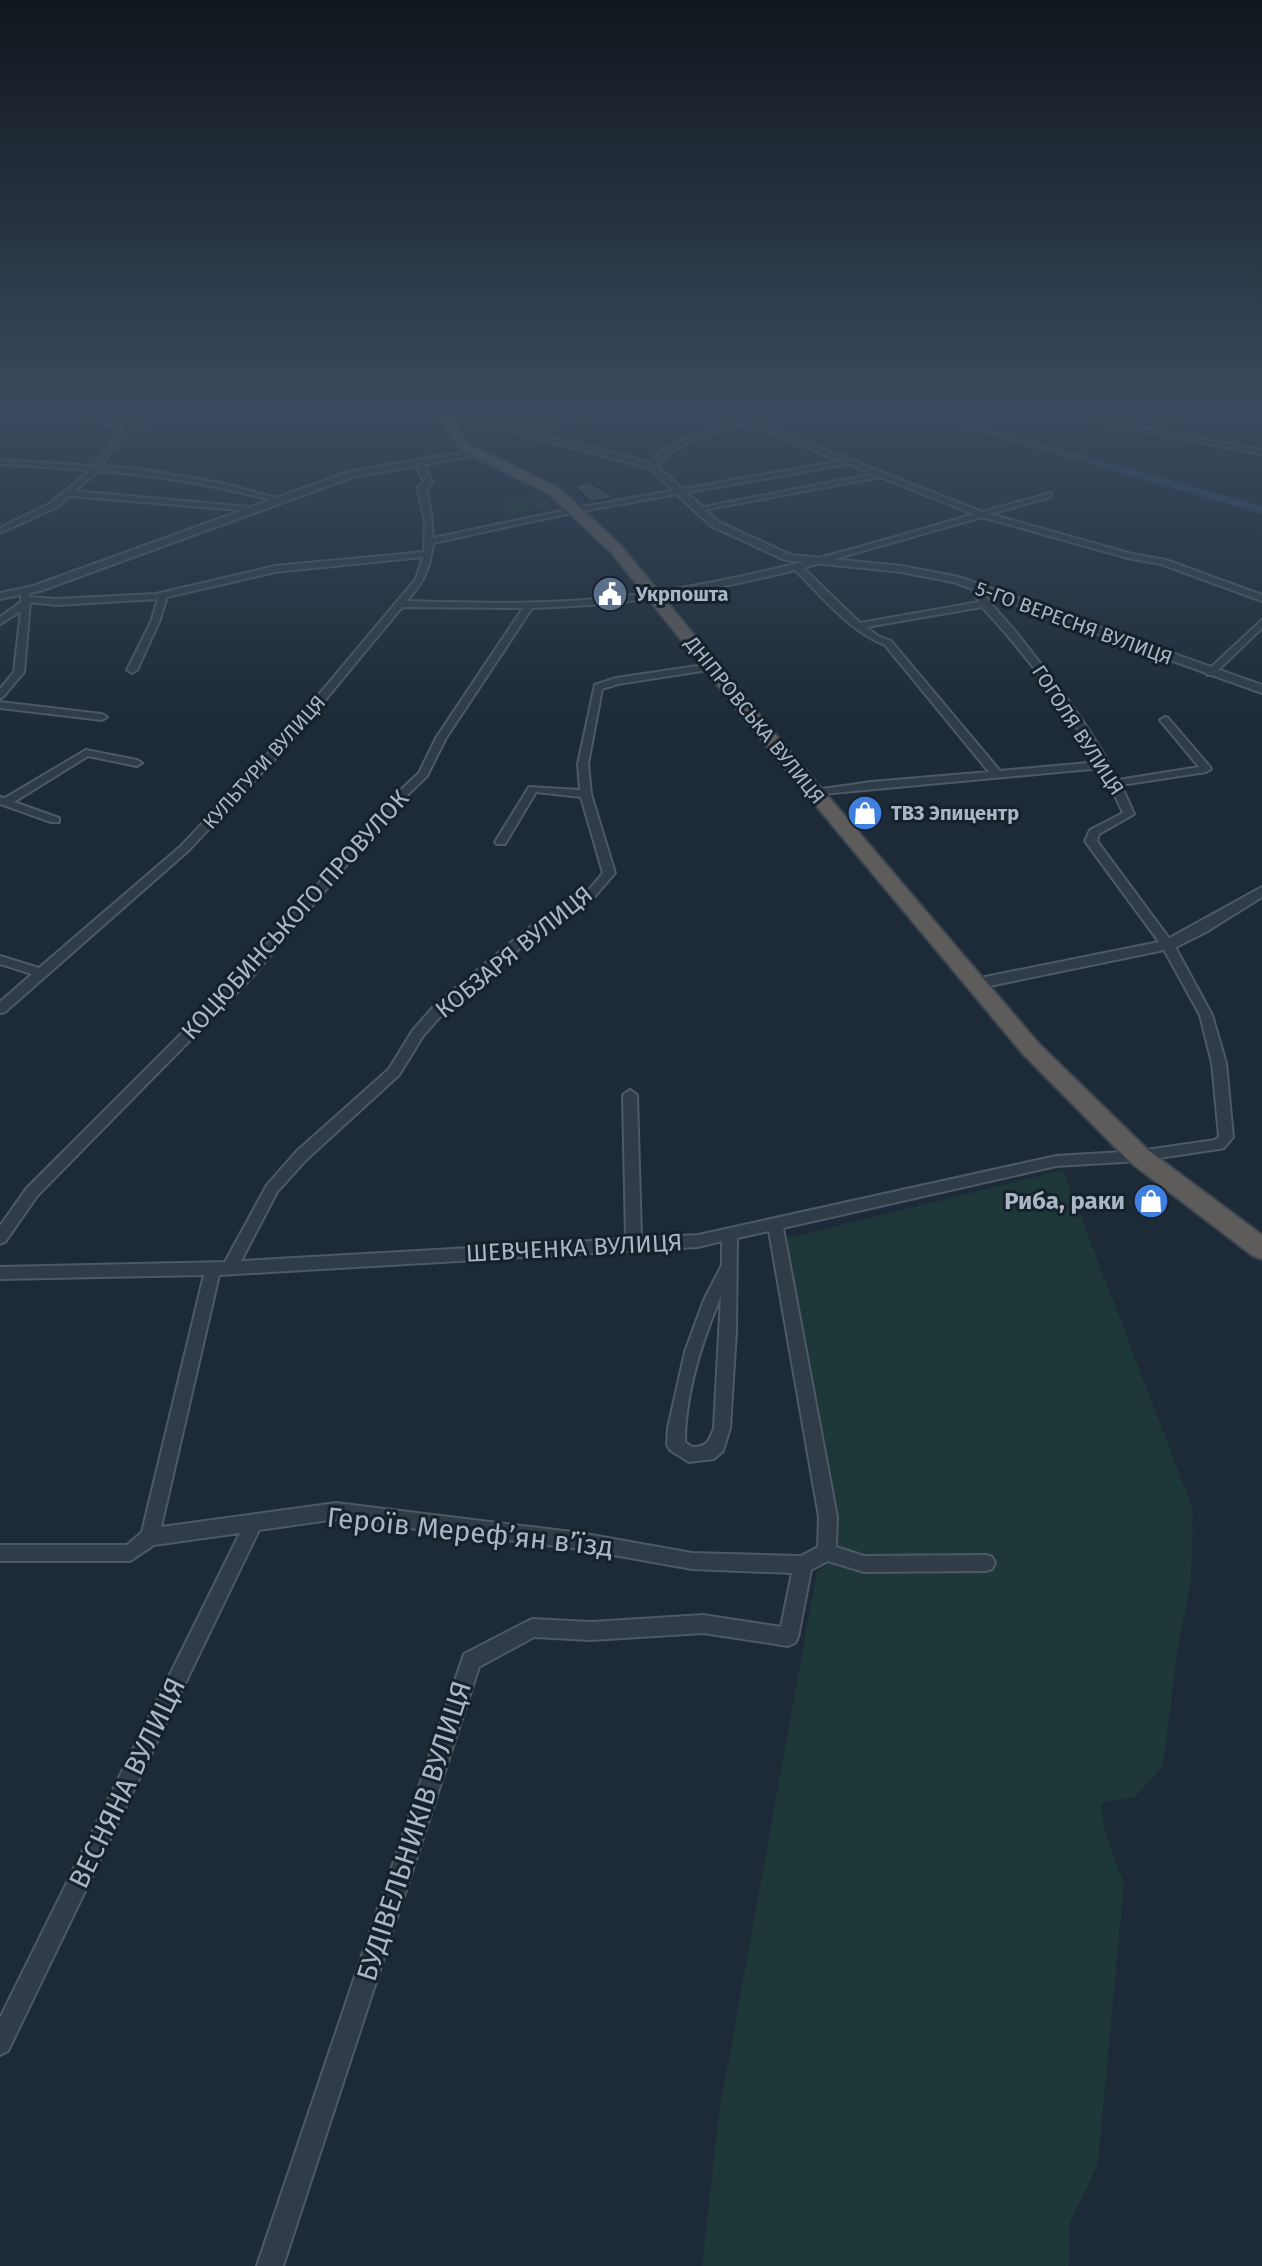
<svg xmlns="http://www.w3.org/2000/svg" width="1262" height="2266" viewBox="0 0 1262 2266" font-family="'Fira Sans',sans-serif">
	<rect width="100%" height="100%" fill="#1d2a37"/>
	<path fill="#1e3738" d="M469,421l51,14 -43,13 -20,-25z
		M541,494l15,11 -42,9 -15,-11z
		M1063,1170l130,339 -2,74 -12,57 -16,126 -28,31 -34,6 4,30 19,50 -26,281 -28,58 -1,44h-367l17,-153 98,-542 24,-15 -57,-317z"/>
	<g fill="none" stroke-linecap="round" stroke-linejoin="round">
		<path fill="#2c465e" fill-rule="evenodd" d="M908,412h21l333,94v8z"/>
	</g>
	<path fill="#3d4d5c" stroke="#18232d" stroke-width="2" d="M587,482l16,8 10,8 -22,4 -17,-16z"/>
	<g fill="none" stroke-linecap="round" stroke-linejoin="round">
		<defs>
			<path id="minor" d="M36,412h18l78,13 46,-13h13l-48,13 -21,10 -21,31 38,3 82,14 59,16 -4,2c-59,-15 -117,-26 -177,-30l-25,20 176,16 4,2 -4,2 -180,-15 -13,11 -57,26v-5l51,-25 39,-33 -90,-6v-4l94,6 24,-33 8,-5z
				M577,412h9l-51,24 -6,-1z
				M721,412h10l251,100 69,-19v4l-61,17 142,40 34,6 96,35v6l-101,-37 -33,-6 -146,-41 -179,51 57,55 119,-21 -9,-17 7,-2c11,21 28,35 42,53 36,46 72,92 99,144l81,-13 -39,-47 5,-3 3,1 42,49 1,2 -5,3 -85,13 13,29 -35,20 -2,7 77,104 38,70 14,48 7,74 -9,11 -5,1 -80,12 -83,5 -273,62 54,289 -1,30 28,9 122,-1 6,2 3,6 -3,6 -6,2 -122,1 -36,-11 -17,9 -13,67 -3,6 -7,3 -85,-13 -112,7 -57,-3 -55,30 -196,599h-26l207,-612 68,-35 59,3 112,-7 78,12 11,-54 -100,-4 -112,-20 -244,-30 -77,11 -251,521 -8,4v-37l240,-485 -86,12 -24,16h-130v-16h127l15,-13 62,-257 -204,4v-12l225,-5 42,-77 30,-34 92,-82 24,-39 23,-26 105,-86 46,-26 16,-19 -22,-76 -45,-5 -31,52h-8l-2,-2 34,-55 51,3 -2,-26 17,-79 21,-7 95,-14 5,3 -2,2 -96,15 -16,5 -14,75 3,30 24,79 -20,23 -46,28 -103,86 -23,26 -24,39 -92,84 -30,33 -36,69 385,-22 -3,-144 7,-5 7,5 4,143 57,-3 358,-79 83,-5 76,-11 4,-4 -7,-73 -12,-48 -38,-69 -77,-105 5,-11 33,-17 -21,-45 -291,27v-4l4,-1 56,-8 118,-10 -104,-127c-36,-14 -63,-49 -90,-75 -86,22 -175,36 -263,38l-86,130 -19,38 -29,28 -146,173 -215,219 -32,46 -5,2v-18l27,-38 217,-217 146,-171 29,-27 17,-35 87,-130 -121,-1 -115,139 -98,104 -184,162 -5,1v-11l32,-28 -32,-10v-8l39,12 142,-122 98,-104 137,-163 7,-22 -148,15 -108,25 -8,25 -22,48 -5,3 -5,-3 24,-48 7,-23 -102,6 -26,-3 -6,70 -21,25 -3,1v-9l14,-17 7,-61 -21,13v-7l21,-15v-12h6l3,7 26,2 100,-5 119,-28 149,-14 1,-29 -7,-35 6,-6 -8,-18 4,-2 4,2 8,19 -6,6 5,23 2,26 143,-30 264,-47 -94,-38c-32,10 -69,18 -91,45h-6c10,-27 65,-39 90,-47zM848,464l25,10 -179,35 4,2 182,-34 94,37c-115,34 -230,68 -349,82 -72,9 -146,7 -218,5 17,-20 23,-32 26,-58l143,-31zM982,607c44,47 83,100 117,155l-99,9 -109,-130 -13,-5 -12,-9zM769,1231l50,286 -1,30 -17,9 -109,-3 -112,-20 -244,-30 -175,24 58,-252 479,-28 24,-6v24l-18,35 -19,52 -17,76 -1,17 3,5 19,12 25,-3 9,-8 7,-23 6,-97 1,-93zM721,1296l-7,132c-5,14 -7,19 -22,19l-7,-5c0,-49 17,-101 36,-146z
				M1046,412h16l200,38v4z
				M1256,412h6v3z
				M1262,620v8l-49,47h-6v-4z
				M0,702l102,12 5,3 -5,3 -102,-12z
				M86,750l51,10 5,3 -5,3 -49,-10 -74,46 45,16v4h-8l-51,-18v-7l5,1z"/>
			<path id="tertiary" d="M438,412h16l201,52 64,58 72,33 110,11 58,11 303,108v8l-309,-111 -52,-10 -116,-12 -74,-34 -62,-58z
				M475,450l3,5 -125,22 -313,114 -40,8v-6l33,-7 315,-114z
				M1262,887v10l-56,35 -32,16 -199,41 -8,-5 8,-5 189,-38z"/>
			<path id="trunk" d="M434,412h12l24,33 89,43 62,58 154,188 264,310 109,106 114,85v24l-9,-3 -123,-94 -107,-108 -260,-312 -152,-190 -62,-58 -87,-43z"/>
		</defs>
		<use href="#minor" stroke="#4d5965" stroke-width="4"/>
		<use href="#tertiary" stroke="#4d5965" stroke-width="4"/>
		<use href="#trunk" stroke="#3b4651" stroke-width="4"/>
		<use href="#minor" fill="#303c47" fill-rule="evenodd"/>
		<use href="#tertiary" fill="#303c47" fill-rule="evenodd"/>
		<use href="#trunk" fill="#5e5c5a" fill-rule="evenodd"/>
	</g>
	<linearGradient id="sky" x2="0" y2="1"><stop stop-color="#10171e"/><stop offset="0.56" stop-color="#3a4a5e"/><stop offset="1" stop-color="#3a4a5e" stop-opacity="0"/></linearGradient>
	<rect width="1262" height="730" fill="url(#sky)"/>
	<defs>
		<symbol id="civic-disc" viewBox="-11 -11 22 22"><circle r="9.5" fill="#5c6f8a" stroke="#16212b"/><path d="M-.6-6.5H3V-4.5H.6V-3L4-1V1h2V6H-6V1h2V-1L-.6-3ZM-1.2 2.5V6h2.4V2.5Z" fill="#fff"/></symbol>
		<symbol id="shop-disc" viewBox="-11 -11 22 22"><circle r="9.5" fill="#3f7fe0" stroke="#16212b"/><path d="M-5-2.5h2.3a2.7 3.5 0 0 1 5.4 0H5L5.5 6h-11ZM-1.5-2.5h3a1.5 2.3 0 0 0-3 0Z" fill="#fff"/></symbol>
	</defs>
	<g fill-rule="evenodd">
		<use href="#civic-disc" x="590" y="574" width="40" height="40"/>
		<use href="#shop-disc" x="845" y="793" width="40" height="40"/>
		<use href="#shop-disc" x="1131" y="1181" width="40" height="40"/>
	</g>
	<g text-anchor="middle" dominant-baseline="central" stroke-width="6" stroke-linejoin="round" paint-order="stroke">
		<g font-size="20" font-weight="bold" fill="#a9b6c5" stroke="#16212b" text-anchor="start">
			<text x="636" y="594">Укрпошта</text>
			<text x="891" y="813">ТВЗ Эпицентр</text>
		</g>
		<g font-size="20" fill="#a9b6c5" stroke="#16212b">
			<text transform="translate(1074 623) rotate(20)">5-ГО ВЕРЕСНЯ ВУЛИЦЯ</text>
			<text transform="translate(755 720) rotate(51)">ДНІПРОВСЬКА ВУЛИЦЯ</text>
			<text transform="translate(1078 730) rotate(57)">ГОГОЛЯ ВУЛИЦЯ</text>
			<text transform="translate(264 762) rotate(-48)">КУЛЬТУРИ ВУЛИЦЯ</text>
		</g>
		<g font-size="24" fill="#a9b6c5" stroke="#16212b">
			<text transform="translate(295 915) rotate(-48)">КОЦЮБИНСЬКОГО ПРОВУЛОК</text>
			<text transform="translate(514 952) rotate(-39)">КОБЗАРЯ ВУЛИЦЯ</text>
			<text transform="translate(574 1248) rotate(-3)">ШЕВЧЕНКА ВУЛИЦЯ</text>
		</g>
		<g font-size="24" font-weight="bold" fill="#a9b6c5" stroke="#16212b" text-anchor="end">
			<text x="1125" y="1201">Риба, раки</text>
		</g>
		<g font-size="28" fill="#a9b6c5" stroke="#16212b">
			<text transform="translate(470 1532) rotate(6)">Героїв Мерефʼян вʼїзд</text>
			<text transform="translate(127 1783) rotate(-64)">ВЕСНЯНА ВУЛИЦЯ</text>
			<text transform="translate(414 1831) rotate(-72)">БУДІВЕЛЬНИКІВ ВУЛИЦЯ</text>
		</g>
	</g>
</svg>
